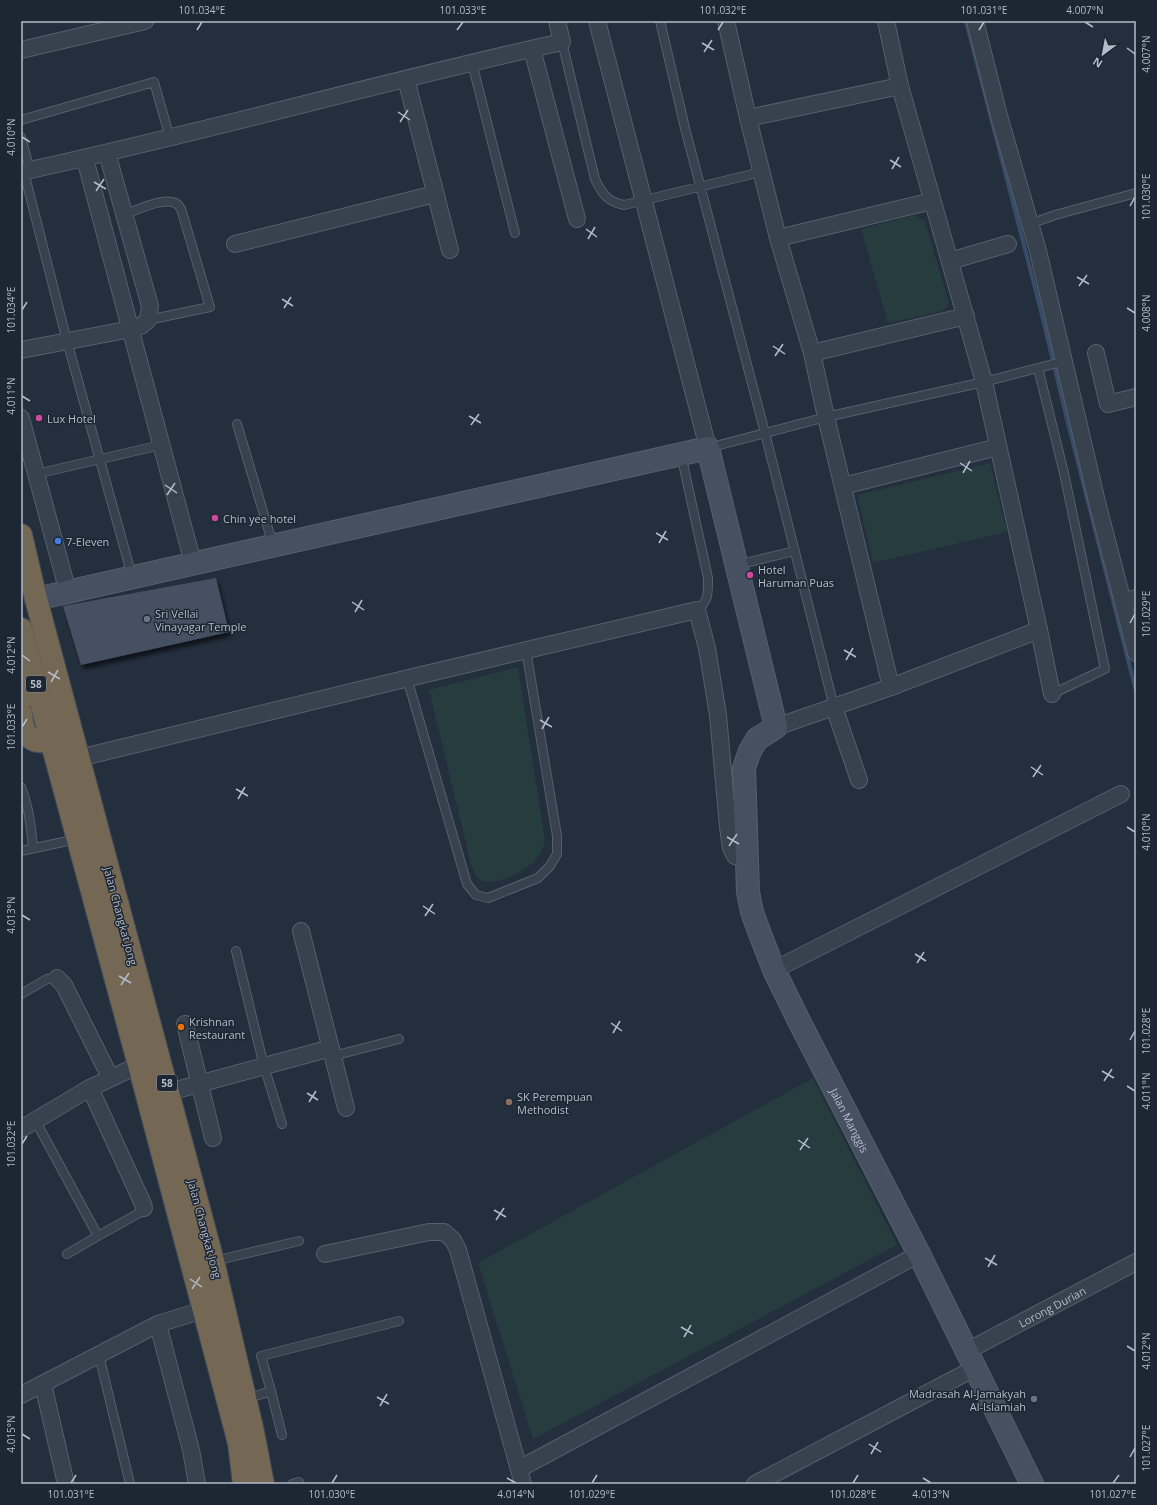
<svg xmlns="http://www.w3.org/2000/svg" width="1157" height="1505" viewBox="0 0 1157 1505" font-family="'Open Sans',sans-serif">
	<defs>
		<filter id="shadow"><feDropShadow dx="2.5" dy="4.5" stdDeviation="2" flood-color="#0009"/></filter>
	</defs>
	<rect width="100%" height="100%" fill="#242f3e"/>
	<path fill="#263c3f" d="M915,215l10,7 24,81 -6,8 -55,12 -27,-94z
		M990,463l17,69 -134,31 -16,-68z
		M518,667l27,174c-2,6 -4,13 -8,17 -8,12 -47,32 -59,20 -3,-3 -5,-10 -7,-14l-42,-174z
		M813,1078l84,167 -364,194 -55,-176z"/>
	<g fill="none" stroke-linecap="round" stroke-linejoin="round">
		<path stroke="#394c67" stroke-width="4" d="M966,21l74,286 27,112 69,272"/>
	</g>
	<path fill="#455162" filter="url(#shadow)" d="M216,578l13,54 -148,33 -18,-59z"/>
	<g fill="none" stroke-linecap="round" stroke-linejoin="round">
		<defs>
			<path id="lane" d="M660,21l25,107 80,305 69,274
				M562,42l33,137c7,15 13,23 29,26l137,-33
				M472,63l43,170
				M21,120l133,-38 16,56
				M21,137l9,33
				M24,172l43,169 65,235
				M124,215c13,-5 40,-19 53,-11 3,2 4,5 5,8l28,95 -62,13
				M1030,224l25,-9 81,-22
				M1038,368l26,105 41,196 -53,25
				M237,424l36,121
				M708,448l118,-31 158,-35 81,-21
				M681,454l27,124c0,15 1,23 -11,32
				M36,474l125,-29
				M737,565l58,-14
				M407,678l60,206 9,11 12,3 50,-20 12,-12 7,-12v-18l-31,-186
				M21,787c8,20 10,40 12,60
				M21,851l56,-12
				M236,951l28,115 18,58
				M21,994l26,-15 10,-1
				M333,1056l66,-17
				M35,1120l63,116 43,-24 3,-4
				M67,1254l31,-18
				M214,1261l85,-20
				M99,1355l31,129
				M271,1391l11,44
				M246,1399l25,-8 -10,-35 138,-35
				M292,1484l7,-2 1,2"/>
			<g id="street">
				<path d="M597,21l111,427"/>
				<path d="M726,21l22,97 30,120 34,115 14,64 65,270"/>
				<path d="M886,21l14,65 84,296 55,248 13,64"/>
				<path d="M975,21l24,95 39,135 59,251 39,151"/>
				<path d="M532,49l45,170"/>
				<path d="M21,50l124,-29"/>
				<path d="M406,79l44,171"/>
				<path d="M748,118l152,-32"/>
				<path d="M85,159l108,404"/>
				<path d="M21,172c181,-39 360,-90 541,-130l-5,-21"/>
				<path d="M778,238l154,-37"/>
				<path d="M235,244l200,-50"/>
				<path d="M950,261l58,-17"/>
				<path d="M21,350l110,-21 10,-3 7,-6 2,-14 -43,-153"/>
				<path d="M812,353l154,-37"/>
				<path d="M1096,353l12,51 28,-7"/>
				<path d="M21,418l47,174"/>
				<path d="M843,486l155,-39"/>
				<path d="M1123,602l13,-4"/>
				<path d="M834,707l25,73"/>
				<path d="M776,727l115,-40 148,-57"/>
				<path d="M79,758l334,-81 284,-67 10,38 11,67 10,112 3,21 4,8 11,3"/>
				<path d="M301,931l45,177"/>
				<path d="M774,970l347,-176"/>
				<path d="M57,978l7,7 46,92"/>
				<path d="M185,1024l28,114"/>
				<path d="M90,1088l53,116 1,4"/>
				<path d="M169,1092l162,-44"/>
				<path d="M21,1129l69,-41 49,-23"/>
				<path d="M325,1254l104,-22h15l9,8 5,10 65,234"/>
				<path d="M158,1324l33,126 6,34"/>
				<path id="s1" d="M967,1351l169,-89"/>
				<path d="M43,1384l23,100"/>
				<path d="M21,1395l137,-71 55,-17"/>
				<path d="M519,1469l400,-215"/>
				<path d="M755,1484l220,-116"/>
			</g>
			<g id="secondary">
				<path id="s2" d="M36,599l672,-151 68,279 -19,12 -7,12 -6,17 4,124 4,20 8,22 14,36 25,51 120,233 113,230"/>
			</g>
			<path id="highway" d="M21,535l15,64 177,662 40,171 10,52
				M21,629l118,436 100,378 5,41
				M21,699l3,-38
				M21,714c1,8 1,16 7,22 10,10 27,5 31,-9"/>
		</defs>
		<use href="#lane" stroke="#565f6c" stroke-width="10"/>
		<use href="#street" stroke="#565f6c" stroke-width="18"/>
		<use href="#secondary" stroke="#565f6c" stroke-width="24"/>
		<use href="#highway" stroke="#434c59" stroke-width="24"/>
		<use href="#lane" stroke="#38414e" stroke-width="8"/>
		<use href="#street" stroke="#38414e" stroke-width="16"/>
		<use href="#secondary" stroke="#465061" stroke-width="22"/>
		<use href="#highway" stroke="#746855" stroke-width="22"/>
	</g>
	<path fill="none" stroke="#b4bcc9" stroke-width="1.5" d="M1085,22l8,5M197,30l5,-8M457,30l6,-8M718,30l5,-8M979,30l5,-8M702,43l12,7M1127,48l8,6M704,52l8,-12M398,112l12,8M400,122l8,-12M22,137l8,5M890,160l11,7M892,169l7,-12M94,182l12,7M96,191l8,-12M1130,206l5,-9M586,229l11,8M588,239l7,-12M1077,277l12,7M1079,286l8,-11M282,299l11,7M284,308l7,-11M1127,308l8,5M22,310l5,-8M773,346l12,8M775,356l8,-12M22,396l8,5M469,416l12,7M471,425l8,-11M960,463l12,8M963,473l7,-12M165,485l12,8M167,495l8,-12M656,533l12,7M659,543l7,-12M352,602l12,8M355,612l7,-12M1130,623l5,-9M844,650l12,7M22,655l8,6M846,660l7,-12M48,672l12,7M51,682l7,-12M540,720l12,7M22,727l5,-8M542,729l7,-12M1031,767l12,8M1033,777l8,-12M236,789l12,7M238,799l7,-12M1127,827l8,5M727,837l12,7M729,846l8,-12M423,906l12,8M22,915l8,5M425,916l8,-12M915,954l11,7M917,963l7,-11M119,976l12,7M121,985l8,-12M611,1023l11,8M613,1033l7,-12M1130,1040l5,-9M1102,1071l12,7M1104,1081l8,-12M1127,1086l8,5M307,1093l11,7M309,1102l7,-11M798,1140l12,8M22,1144l5,-8M800,1150l8,-12M494,1210l12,7M496,1220l8,-12M985,1258l12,7M988,1267l7,-12M190,1279l12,8M192,1289l8,-12M681,1327l12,7M684,1337l7,-12M1127,1346l8,5M377,1397l12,7M380,1406l7,-12M22,1434l8,5M869,1444l12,8M871,1454l7,-12M1130,1457l5,-9M507,1478l9,5M923,1478l8,5M71,1483l5,-8M332,1483l5,-8M592,1483l5,-8M853,1483l5,-8M1113,1483l6,-8"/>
	<g fill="#d1479c" stroke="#1d2633" stroke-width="1.5">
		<circle cx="39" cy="418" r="4"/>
		<circle cx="215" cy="518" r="4"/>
		<circle cx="750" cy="575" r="4"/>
	</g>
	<circle fill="#3f7fe0" stroke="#1d2633" stroke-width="1.5" cx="58" cy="541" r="4"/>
	<g fill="#6b7280" stroke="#1d2633" stroke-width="1.5">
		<circle cx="147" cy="619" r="4"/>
		<circle cx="1034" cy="1399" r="4"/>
	</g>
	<circle fill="#e8710a" stroke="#1d2633" stroke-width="1.5" cx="181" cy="1027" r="4"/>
	<circle fill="#8d6e63" stroke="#1d2633" stroke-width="1.5" cx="509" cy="1102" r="4"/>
	<g text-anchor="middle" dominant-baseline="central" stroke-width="3" stroke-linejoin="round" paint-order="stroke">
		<g fill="#1d2633" stroke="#878f9c" stroke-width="1">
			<rect x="26" y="676" width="20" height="16" rx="3"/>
			<rect x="157" y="1075" width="20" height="16" rx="3"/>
		</g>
		<g font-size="10" font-weight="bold" fill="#b4bcc9">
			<text x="36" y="684">58</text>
			<text x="167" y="1083">58</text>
		</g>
		<g font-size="11" fill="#b4bcc9" stroke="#1d2633" text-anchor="start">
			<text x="47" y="418">Lux Hotel</text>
			<text x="223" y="518">Chin yee hotel</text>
			<text x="66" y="541">7-Eleven</text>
			<text x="758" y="569">Hotel<tspan x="758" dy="13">Haruman Puas</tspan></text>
			<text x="155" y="613">Sri Vellai<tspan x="155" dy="13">Vinayagar Temple</tspan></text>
			<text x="189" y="1021">Krishnan<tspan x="189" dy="13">Restaurant</tspan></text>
			<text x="517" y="1096">SK Perempuan<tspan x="517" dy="13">Methodist</tspan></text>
			<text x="1026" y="1393" text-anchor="end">Madrasah Al-Jamakyah<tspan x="1026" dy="13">Al-Islamiah</tspan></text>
		</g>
		<g font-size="11" fill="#b4bcc9" stroke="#1d2633">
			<text transform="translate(121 916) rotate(75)">Jalan Changkat Jong</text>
			<text stroke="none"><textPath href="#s2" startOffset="1405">Jalan Manggis</textPath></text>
			<text transform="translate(205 1229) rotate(75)">Jalan Changkat Jong</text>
			<text stroke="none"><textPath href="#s1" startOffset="96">Lorong Durian</textPath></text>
		</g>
	</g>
	<rect width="1157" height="1505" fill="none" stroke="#1d2633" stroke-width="44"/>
	<g transform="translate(1103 54) rotate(212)" stroke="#1d2633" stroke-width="3" paint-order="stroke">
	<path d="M0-3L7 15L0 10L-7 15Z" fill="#b4bcc9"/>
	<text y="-6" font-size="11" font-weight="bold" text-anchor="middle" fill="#b4bcc9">N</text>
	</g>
	<rect x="22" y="22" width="1113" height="1461" fill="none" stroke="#b4bcc9" stroke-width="1.5"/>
	<g font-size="10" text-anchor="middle" fill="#b4bcc9">
		<text x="202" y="14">101.034°E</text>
		<text x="463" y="14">101.033°E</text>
		<text x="723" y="14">101.032°E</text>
		<text x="984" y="14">101.031°E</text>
		<text x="1085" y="14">4.007°N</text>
		<text transform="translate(1146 54) rotate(-90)" y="4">4.007°N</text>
		<text transform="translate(11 137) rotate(-90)" y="4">4.010°N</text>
		<text transform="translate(1146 197) rotate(-90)" y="4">101.030°E</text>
		<text transform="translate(11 310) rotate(-90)" y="4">101.034°E</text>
		<text transform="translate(1146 313) rotate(-90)" y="4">4.008°N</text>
		<text transform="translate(11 396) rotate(-90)" y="4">4.011°N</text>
		<text transform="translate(1146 614) rotate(-90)" y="4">101.029°E</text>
		<text transform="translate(11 655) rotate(-90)" y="4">4.012°N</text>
		<text transform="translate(11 727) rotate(-90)" y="4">101.033°E</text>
		<text transform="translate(1146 832) rotate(-90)" y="4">4.010°N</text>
		<text transform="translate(11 915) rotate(-90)" y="4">4.013°N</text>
		<text transform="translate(1146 1031) rotate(-90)" y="4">101.028°E</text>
		<text transform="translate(1146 1091) rotate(-90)" y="4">4.011°N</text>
		<text transform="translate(11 1144) rotate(-90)" y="4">101.032°E</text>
		<text transform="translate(1146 1351) rotate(-90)" y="4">4.012°N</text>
		<text transform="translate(11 1434) rotate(-90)" y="4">4.015°N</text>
		<text transform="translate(1146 1448) rotate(-90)" y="4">101.027°E</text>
		<text x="71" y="1498">101.031°E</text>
		<text x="332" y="1498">101.030°E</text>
		<text x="516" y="1498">4.014°N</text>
		<text x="592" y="1498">101.029°E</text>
		<text x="853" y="1498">101.028°E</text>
		<text x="931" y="1498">4.013°N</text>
		<text x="1113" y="1498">101.027°E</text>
	</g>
</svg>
